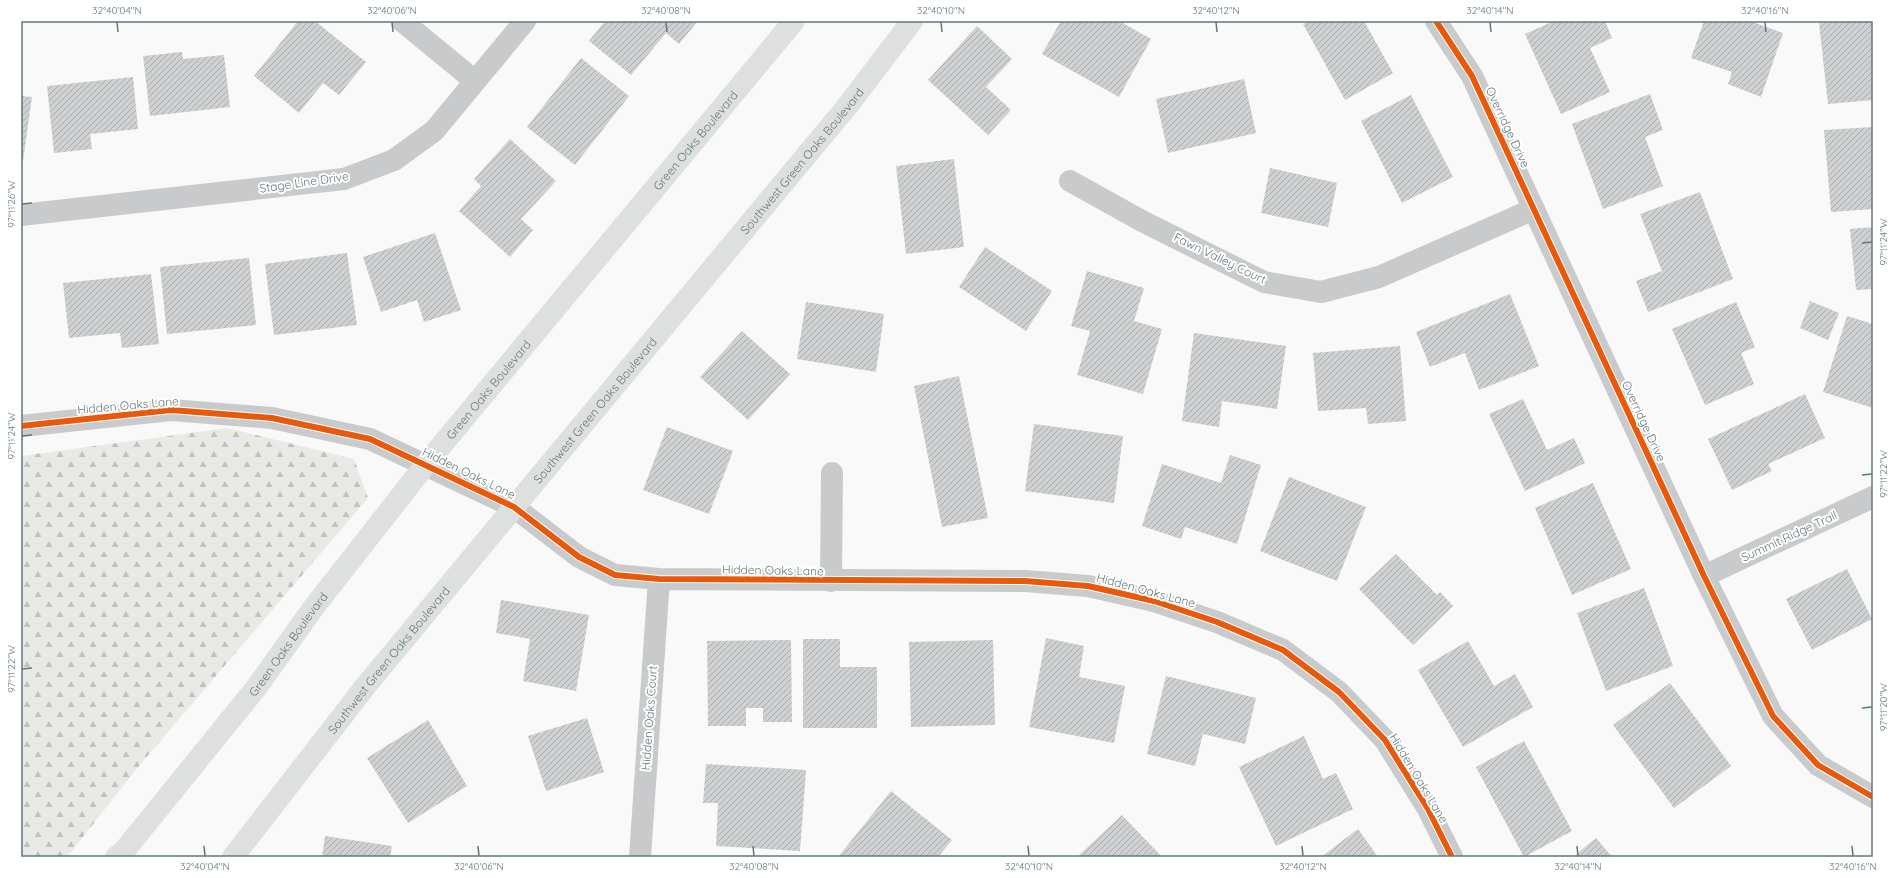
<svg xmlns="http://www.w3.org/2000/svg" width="1894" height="878" viewBox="0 0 1894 878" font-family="Quicksand,sans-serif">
	<defs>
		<pattern id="forest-firs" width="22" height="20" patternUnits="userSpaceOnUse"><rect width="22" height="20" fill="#e9eae6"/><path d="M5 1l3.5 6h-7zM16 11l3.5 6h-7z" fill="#c0c2bf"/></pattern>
		<pattern id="building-hatch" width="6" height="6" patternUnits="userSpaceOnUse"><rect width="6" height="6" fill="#ced0d1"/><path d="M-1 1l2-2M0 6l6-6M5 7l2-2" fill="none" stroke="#abaeaf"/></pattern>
	</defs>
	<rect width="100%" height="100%" fill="#f9f9f9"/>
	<path fill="url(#forest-firs)" d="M227,428l127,31 14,39 -229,268 -72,91h-46v-401z"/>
	<path fill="url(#building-hatch)" d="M298,21h17l51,41 -27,33 -16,-12 -24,30 -45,-37z
		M605,21h93l-19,23 -13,-11 -35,42 -42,-34z
		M1061,21h58l32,18 -32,58 -77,-43z
		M1309,21h55l29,52 -48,27 -42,-76z
		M1554,21h51l7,17 -22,10 20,44 -49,22 -36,-80z
		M1704,21h46l33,12 -22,64 -33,-13 4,-12 -41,-14z
		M1840,21h33v79l-45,4 -9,-81z
		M977,26l35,33 -26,28 25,23 -23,25 -60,-55z
		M182,52l1,7 41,-4 6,52 -80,9 -7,-60z
		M581,58l48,38 -54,69 -48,-38z
		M133,77l5,52 -48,5 2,15 -38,4 -7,-67z
		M1244,79l12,54 -88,20 -12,-54z
		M1650,94l13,36 -18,7 18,49 -60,23 -31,-85z
		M1411,95l42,82 -51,26 -41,-82z
		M21,96l11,1 -9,64h-2z
		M1873,127v82l-42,3 -7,-82z
		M510,139l46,42 -35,38 12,11 -23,27 -51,-46 22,-25 -7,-7z
		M954,159l10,88 -58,7 -10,-88z
		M1270,168l67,15 -9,44 -67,-14z
		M1700,192l33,87 -85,33 -12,-31 26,-10 -22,-57z
		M1873,227v62l-17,1 -6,-61z
		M435,233l26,77 -37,12 -7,-22 -36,12 -18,-55z
		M985,247l67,44 -26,40 -67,-44z
		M347,253l10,72 -83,10 -9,-71z
		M249,258l7,67 -89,9 -7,-67z
		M1087,271l57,17 -10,33 28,8 -19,65 -66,-19 13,-44 -19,-5z
		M151,274l8,70 -37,4 -2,-15 -51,5 -6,-55z
		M1510,294l29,72 -60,24 -14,-37 -35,14 -14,-35z
		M1810,301l29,12 -11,27 -28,-12z
		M806,302l78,12 -8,58 -79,-13z
		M1736,302l19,45 -14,6 13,31 -49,21 -33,-76z
		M1847,316l26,8v84l-50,-16z
		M742,331l48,43 -42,46 -48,-43z
		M1194,333l92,13 -9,63 -55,-8 -3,26 -37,-6z
		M1400,346l6,75 -38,3 -2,-16 -48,3 -5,-58z
		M959,376l29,142 -46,9 -28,-141z
		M1805,394l20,44 -57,26 4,7 -40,19 -24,-51z
		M1523,399l24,51 27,-12 11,25 -60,28 -36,-77z
		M1034,424l89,12 -9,67 -89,-12z
		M667,427l66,24 -24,63 -66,-24z
		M1230,455l31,10 -24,79 -52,-17 -4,12 -39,-13 20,-62 59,19z
		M1289,477l77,30 -29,74 -77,-30z
		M1593,483l38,86 -59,26 -37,-87z
		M1396,554l41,41 3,-3 13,14 -40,39 -54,-56z
		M1847,569l25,50 -60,31 -26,-51z
		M1644,588l29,78 -67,25 -29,-78z
		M501,600l88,15 -13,76 -53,-10 7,-42 -34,-6z
		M1046,638l38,8 -5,31 46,9 -11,57 -85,-16z
		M803,639h37v28h37v61h-74z
		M791,640l1,82h-29v-14h-17v18h-38l-1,-85z
		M993,640l2,85 -84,2 -2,-85z
		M1468,641l26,45 21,-12 18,33 -70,40 -45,-77z
		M1166,676l90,22 -11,46 -42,-10 -8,32 -48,-12z
		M1670,683l61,83 -57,42 -61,-83z
		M587,718l17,54 -58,19 -18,-55z
		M428,720l39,66 -59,37 -41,-65z
		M1304,736l19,43 13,-6 17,36 -77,37 -37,-79z
		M1524,741l48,90 -48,26 -48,-90z
		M706,764l100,6 -6,81 -84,-5 2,-43h-15z
		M891,791l61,49 -14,17h-100z
		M1122,815l40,42h-85z
		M1358,829l20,28h-57z
		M325,836l67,10 -2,11h-68z
		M1596,838l16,19h-39z"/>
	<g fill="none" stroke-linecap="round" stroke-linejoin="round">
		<path stroke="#c8cacb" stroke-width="22" d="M402,21l73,60
			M1436,21l36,55 232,500 69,140 45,49 55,32
			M1070,181l72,40 122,61 57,10 58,-15 155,-68
			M21,215l323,-36 50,-19 40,-29 91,-110
			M21,426l150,-16 101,8 98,21 144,68 65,50 36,18 44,4 366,2 63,5 66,15 63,21 66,28 56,42 46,48 43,69 24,48
			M1704,576l169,-79
			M831,581l1,-108
			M640,857l19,-278"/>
		<g stroke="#dee0e0" stroke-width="22">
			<path id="s1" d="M116,857l8,-6 132,-163 58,-81 112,-143 368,-443"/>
			<path id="s2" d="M233,857l135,-174 481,-579 63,-83"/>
		</g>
		<defs>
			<path id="cycleway" d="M1436,21l36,55 232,500 69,140 45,49 55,32
				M21,426l150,-16 101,8 98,21 144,68 65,50 36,18 44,4 366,2 63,5 66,15 63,21 66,28 56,42 46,48 43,69 24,48"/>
		</defs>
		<use href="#cycleway" stroke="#fff" stroke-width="8"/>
		<use href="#cycleway" stroke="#e8590c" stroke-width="6"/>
	</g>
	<path fill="none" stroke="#61787b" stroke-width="1.5" d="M117,22l1,10M392,22l1,10M666,22l1,10M941,22l1,10M1216,22l1,10M1490,22l1,10M1765,22l1,10M22,204l10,-1M1862,243l10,-1M22,436l10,-1M1862,475l10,-1M22,669l10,-1M1862,708l10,-1M204,846l1,10M478,846l1,10M753,846l1,10M1028,846l1,10M1302,846l1,10M1577,846l1,10M1852,846l1,10"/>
	<g text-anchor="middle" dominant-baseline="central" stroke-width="4" stroke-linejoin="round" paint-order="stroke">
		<g font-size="12" fill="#61787b" stroke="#fff">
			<text transform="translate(1508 127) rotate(65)">Overridge Drive</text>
			<text stroke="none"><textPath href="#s1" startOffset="922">Green Oaks Boulevard</textPath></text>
			<text stroke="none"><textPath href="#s2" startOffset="899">Southwest Green Oaks Boulevard</textPath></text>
			<text transform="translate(304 182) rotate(-8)">Stage Line Drive</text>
			<text transform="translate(1220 258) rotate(26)">Fawn Valley Court</text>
			<text stroke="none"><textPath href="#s1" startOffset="598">Green Oaks Boulevard</textPath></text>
			<text transform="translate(128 405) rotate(-5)">Hidden Oaks Lane</text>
			<text stroke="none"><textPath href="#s2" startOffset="575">Southwest Green Oaks Boulevard</textPath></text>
			<text transform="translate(1644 421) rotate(65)">Overridge Drive</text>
			<text transform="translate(469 473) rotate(26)">Hidden Oaks Lane</text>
			<text transform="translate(1789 536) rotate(-25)">Summit Ridge Trail</text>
			<text transform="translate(773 570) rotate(1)">Hidden Oaks Lane</text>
			<text transform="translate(1146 590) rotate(15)">Hidden Oaks Lane</text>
			<text stroke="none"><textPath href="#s1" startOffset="274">Green Oaks Boulevard</textPath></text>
			<text stroke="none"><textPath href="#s2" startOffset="251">Southwest Green Oaks Boulevard</textPath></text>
			<text transform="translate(649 718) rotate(-86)">Hidden Oaks Court</text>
			<text transform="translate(1419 778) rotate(59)">Hidden Oaks Lane</text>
		</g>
	</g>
	<rect width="1894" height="878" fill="none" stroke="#ffffff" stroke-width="44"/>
	<rect x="22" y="22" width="1850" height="834" fill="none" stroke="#61787b" stroke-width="1.5"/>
	<g font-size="10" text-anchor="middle" fill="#61787b">
		<text x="117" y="14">32°40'04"N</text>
		<text x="392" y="14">32°40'06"N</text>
		<text x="666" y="14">32°40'08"N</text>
		<text x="941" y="14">32°40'10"N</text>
		<text x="1216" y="14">32°40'12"N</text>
		<text x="1490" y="14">32°40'14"N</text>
		<text x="1765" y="14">32°40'16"N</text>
		<text transform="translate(11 204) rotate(-90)" y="4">97°11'26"W</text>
		<text transform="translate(1883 242) rotate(-90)" y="4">97°11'24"W</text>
		<text transform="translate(11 436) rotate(-90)" y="4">97°11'24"W</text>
		<text transform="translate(1883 474) rotate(-90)" y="4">97°11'22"W</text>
		<text transform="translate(11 669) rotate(-90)" y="4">97°11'22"W</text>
		<text transform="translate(1883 707) rotate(-90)" y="4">97°11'20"W</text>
		<text x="205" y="870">32°40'04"N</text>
		<text x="479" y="870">32°40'06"N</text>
		<text x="754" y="870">32°40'08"N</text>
		<text x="1029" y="870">32°40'10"N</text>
		<text x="1303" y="870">32°40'12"N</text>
		<text x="1578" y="870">32°40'14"N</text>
		<text x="1853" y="870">32°40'16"N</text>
	</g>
</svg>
